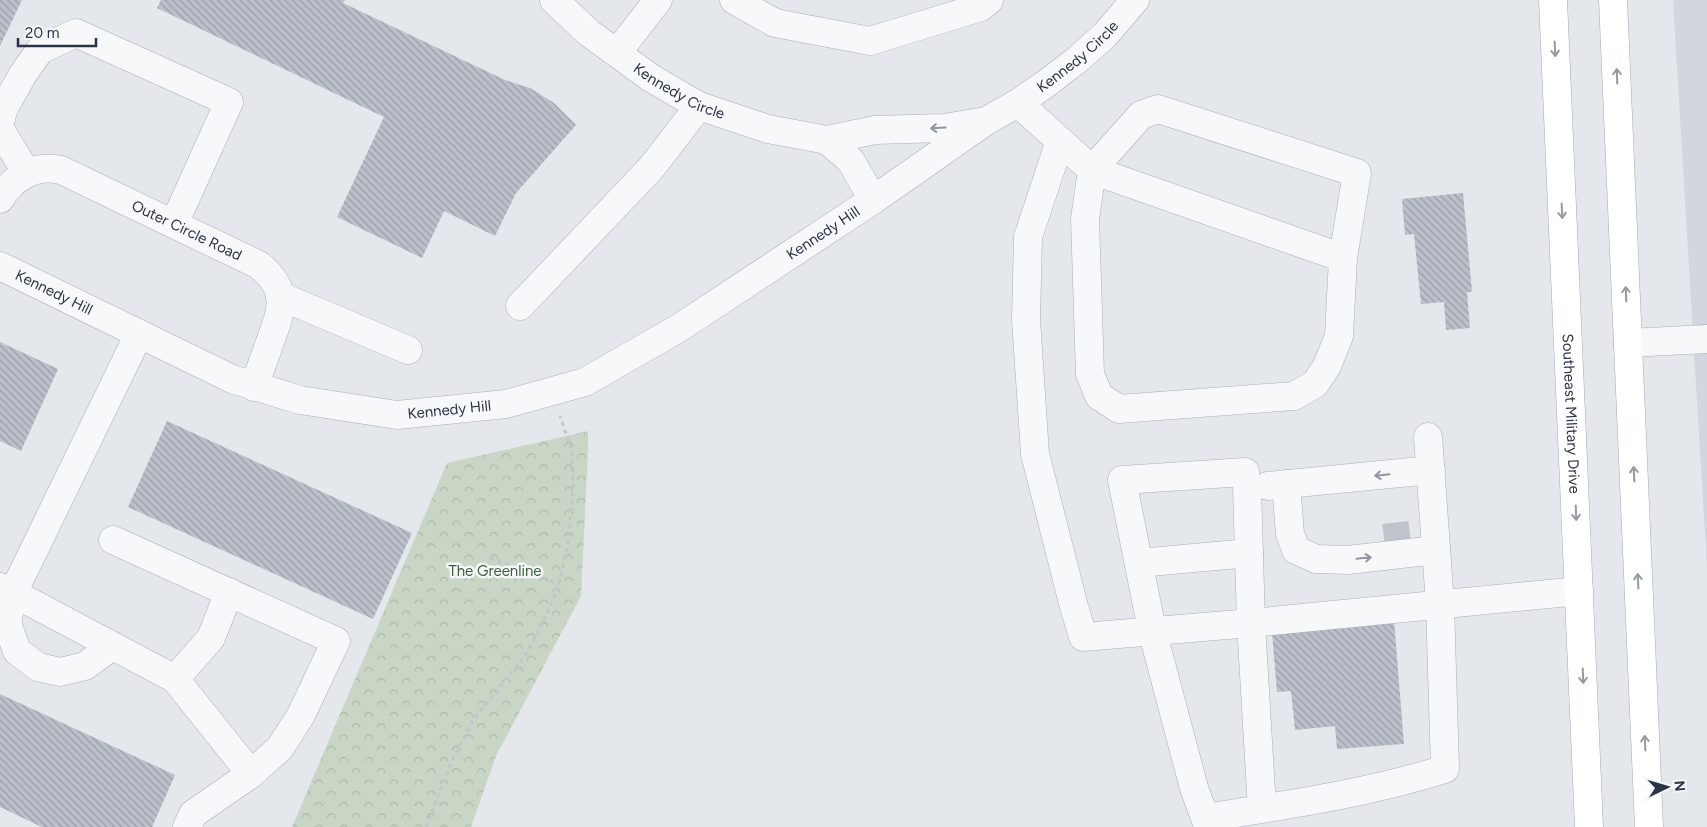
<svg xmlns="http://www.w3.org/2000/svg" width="1707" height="827" viewBox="0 0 1707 827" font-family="Figtree,sans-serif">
	<defs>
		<pattern id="forest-crowns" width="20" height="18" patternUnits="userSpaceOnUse" patternTransform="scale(1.25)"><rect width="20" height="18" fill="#c9d6c5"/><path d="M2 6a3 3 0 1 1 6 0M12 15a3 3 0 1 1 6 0" fill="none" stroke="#adb8ab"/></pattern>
		<pattern id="building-back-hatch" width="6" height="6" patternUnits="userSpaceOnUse" patternTransform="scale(1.25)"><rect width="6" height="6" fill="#bbc0ca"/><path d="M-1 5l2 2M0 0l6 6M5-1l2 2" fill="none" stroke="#989da6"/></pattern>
	</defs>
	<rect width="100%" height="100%" fill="#e4e7ec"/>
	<path fill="#d2d6de" d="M1673,0h34v568z"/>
	<path fill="url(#forest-crowns)" d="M588,431v19l-7,146 -85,160 -25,71h-179l155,-364z"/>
	<path fill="url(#building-back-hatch)" d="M0,0h22l-22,46z
		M161,0h184l-2,3 162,77 25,8 24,15 22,22 -60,68 -21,43 -51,-25 -22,47 -85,-41 47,-100 -227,-109z
		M1463,193l9,99h-5l3,36 -24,2 -2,-28 -23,2 -7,-70 -9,1 -3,-36z
		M0,342l58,27 -37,82 -21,-10z
		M167,421l245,112 -39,86 -245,-112z
		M1394,621l10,123 -67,5 -2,-23 -40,4 -4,-39 -14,1 -5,-60z
		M0,694l175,81 -23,52h-110l-42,-20z"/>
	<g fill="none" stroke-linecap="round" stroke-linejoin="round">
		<path stroke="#bfc3cb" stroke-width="28" stroke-dasharray="28 14" stroke-linecap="butt" d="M1384,538l26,-3"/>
		<defs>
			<g id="minor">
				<path id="s1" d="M554,0l35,33 62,45 48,28 69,23 59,11 48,-10 69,-2 36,-6"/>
				<path d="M734,0l41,23 95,18 111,-34 8,-7"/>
				<path d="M617,53l41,-53"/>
				<path d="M1018,103l74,67 -7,49 5,155 9,22 20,13 175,-13 21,-12 12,-18 12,-30 4,-78 14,-85 -199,-64 -17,6 -49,55 251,88"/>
				<path d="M0,123l3,-13 20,-36 17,-24 36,-17 153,69 -55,122"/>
				<path d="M0,129l26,43"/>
				<path d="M827,140l24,21 22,39"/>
				<path d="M1060,141l-32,96 -2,83 9,134 38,149 10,34 168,-14 328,-32"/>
				<path id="s2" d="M0,199c13,-22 35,-35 61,-29l198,95c31,25 23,44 11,77 -5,15 -11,30 -16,45"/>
				<path id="s3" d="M0,266l232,113 68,21 97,15 109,-11 79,-22 94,-54 194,-128 113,-79 32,-18 29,-20 30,-23 28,-25 30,-35"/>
				<path d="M280,296l128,54"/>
				<path d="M520,306l132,-139 47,-61"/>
				<path d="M139,334l-126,259 162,86 76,95"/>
				<path d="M1628,343l79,-4"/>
				<path d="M1286,484l4,50 6,16 20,9 32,1 88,-10"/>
				<path d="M1268,486l163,-16"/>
				<path d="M113,540l223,101 -35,74 -21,33 -29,26 -58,40 -6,13"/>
				<path d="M1139,563l110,-10"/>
				<path d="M0,587l13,6 -6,30 10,28 21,16 22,5 25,-6 27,-20"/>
				<path d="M175,679l36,-41 18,-46"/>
				<path d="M1262,809l-11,-186 -4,-136 -2,-15 -123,8 30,150 42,158 11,30c80,-13 161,-24 240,-49l-5,-165 -12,-167"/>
			</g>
			<g id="major">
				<path id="s4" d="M1553,0l36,827"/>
				<path d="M1613,0l36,827"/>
			</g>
		</defs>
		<use href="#minor" stroke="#a9aeb7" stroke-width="29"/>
		<use href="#major" stroke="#a3abb8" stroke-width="29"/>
		<path stroke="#c2c5cb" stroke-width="3" stroke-dasharray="4 4" stroke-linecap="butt" d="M490,558l69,26
			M426,827l25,-64 22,-43 54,-67 23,-46 9,-23 9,-40 5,-58 -1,-35 -12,-35"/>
		<use href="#minor" stroke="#f7f8fa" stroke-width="28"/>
		<use href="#major" stroke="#fff" stroke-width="28"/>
	</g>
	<defs><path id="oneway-shaft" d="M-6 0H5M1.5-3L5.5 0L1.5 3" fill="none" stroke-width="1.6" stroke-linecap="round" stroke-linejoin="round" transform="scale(1.25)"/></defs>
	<g stroke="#959aa2">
		<use href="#oneway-shaft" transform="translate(1555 49) rotate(87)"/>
		<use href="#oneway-shaft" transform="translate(1617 76) rotate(-92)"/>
		<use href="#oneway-shaft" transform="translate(1562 211) rotate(87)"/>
		<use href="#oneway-shaft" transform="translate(1626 294) rotate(-92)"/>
		<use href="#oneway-shaft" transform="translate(1634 474) rotate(-93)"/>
		<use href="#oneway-shaft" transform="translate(1576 513) rotate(88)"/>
		<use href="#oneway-shaft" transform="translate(1638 581) rotate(-93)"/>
		<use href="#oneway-shaft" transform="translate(1583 676) rotate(88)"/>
		<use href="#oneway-shaft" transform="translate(1645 743) rotate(-93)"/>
	</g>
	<g stroke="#9196a0">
		<use href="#oneway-shaft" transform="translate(938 128) rotate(177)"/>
		<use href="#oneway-shaft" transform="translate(1382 475) rotate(174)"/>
		<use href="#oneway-shaft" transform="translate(1364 558) rotate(-6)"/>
	</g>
	<g text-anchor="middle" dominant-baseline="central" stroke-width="5" stroke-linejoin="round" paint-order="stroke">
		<g font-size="15" fill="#2b3445" stroke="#f4f6f9">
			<text stroke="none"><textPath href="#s3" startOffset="1210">Kennedy Circle</textPath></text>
			<text stroke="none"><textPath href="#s1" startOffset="156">Kennedy Circle</textPath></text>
			<text stroke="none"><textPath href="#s2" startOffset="212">Outer Circle Road</textPath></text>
			<text stroke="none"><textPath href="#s3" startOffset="900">Kennedy Hill</textPath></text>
			<text stroke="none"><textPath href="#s3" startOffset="60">Kennedy Hill</textPath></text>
			<text stroke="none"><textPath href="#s3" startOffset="480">Kennedy Hill</textPath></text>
			<text stroke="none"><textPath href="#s4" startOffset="414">Southeast Military Drive</textPath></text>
		</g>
		<g font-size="15" fill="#3f6138" stroke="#f4f6f9">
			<text x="495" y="571">The Greenline</text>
		</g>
	</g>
	<g transform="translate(1667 787) rotate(85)" stroke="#f4f6f9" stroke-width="4" paint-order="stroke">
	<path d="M0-4L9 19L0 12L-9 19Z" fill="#2b3445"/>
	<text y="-8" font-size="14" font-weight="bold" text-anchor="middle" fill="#2b3445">N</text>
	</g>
	<path d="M18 38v8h78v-8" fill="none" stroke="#2b3445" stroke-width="2.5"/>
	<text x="25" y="38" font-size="15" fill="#2b3445" stroke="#f4f6f9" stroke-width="4" paint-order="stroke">20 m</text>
</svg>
